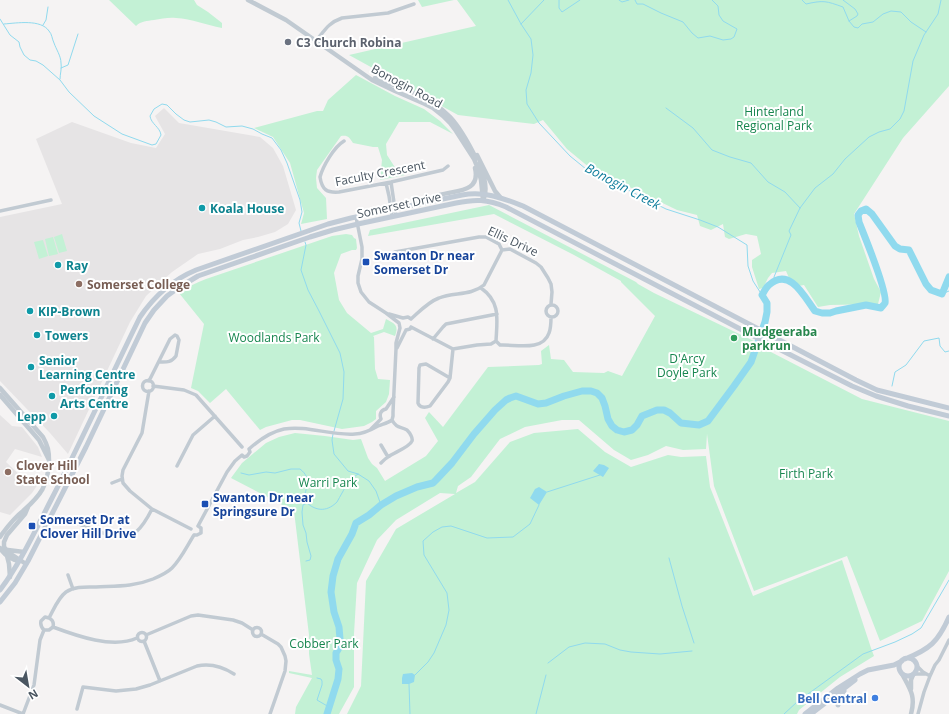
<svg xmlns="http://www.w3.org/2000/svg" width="949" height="714" viewBox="0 0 949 714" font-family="'Open Sans',sans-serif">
	<rect width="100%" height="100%" fill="#f5f3f3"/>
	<path fill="#e6e4e5" d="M164,108l15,15 81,14 13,11 10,18 13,44 -8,14 -13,8 -17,5 -15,3 -23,9 -22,5 -26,18 -26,24 -16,26 -62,132 -18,-21 -50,-52v-164l62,-13 -26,-65 36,-17 59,21 25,5 9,-14 -10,-18z
		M0,415l12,11 10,1 16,20 4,10 -27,-8 -9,13 21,20 11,2 -6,9 -22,22 -10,-3z"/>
	<path fill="#c3f1d5" d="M109,0h85l3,5 11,7 14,11v5c-16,-3 -30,-9 -46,-10 -7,-1 -15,1 -22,2 -7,1 -13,1 -18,6z
		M418,0h36l-32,7z
		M457,0h492v86l-46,52 -49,76 5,22 15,43 7,13 -3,12 -48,1 -12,2 -14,-22 -11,2 -7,-16 -14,2 -4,5 -5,10 -4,1 -7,-22v-7l9,-6 -4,-18 -11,-2 -17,5 -4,-2 -2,-13 -12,6 -11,-4 -3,-11 -20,-5 -87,-42 -23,-19 -24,-29 -9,4 -76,-9 -109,-60 127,-29z
		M356,75l39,21 29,13 16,12 13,13 -23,-12h-31l-13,22 1,11 9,14 9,6 -25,5 2,-20 -4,-13h-5l-20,-4c-4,-6 -5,-8 -12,-7l-24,34 -1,8 1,10 9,10 1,21 -26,5 3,-11 -14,-50 -17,-26 -19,-9 63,-17h6l5,-11z
		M489,205l147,77 2,2 16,9 104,50v1l9,6 95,49 87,22v150l-27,50 -42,20 -33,-85 -93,35 -40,-105 -7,-52 -1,15 -23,1 -17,-4 -18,9 -17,5 -17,-10 -35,-30h-17l-37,7 -25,12 -29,38 -13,9 -2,7 19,-11 35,-40 24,-9 44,-4 27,23 26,15 37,-12 13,2 25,-1 4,31 43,109 89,-36 29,88 3,8 -34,21 -41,33 -2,4h-450l14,-28 5,-105 30,-52 59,-35 -15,-1 -44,27 -19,20 -20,43 -3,51v53l-15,27h-44l1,-7 16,-29 -23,-5v-2l23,4 -3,-21v-19l-15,-124 -63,-33 11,-15 24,-20 13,-6 16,-4 30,3 28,4 8,-1 7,19 4,6 5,4 8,13 41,-25 12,-15 -13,-23 4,-6 14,15 45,-60 51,-2 3,-1 -1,-13 8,-6 2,14 13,1 9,12 31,1 4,-2 14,5 33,-60 -34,-34v-1l-47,-26 -80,-41 -126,22 2,-6z
		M62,234l5,17 -8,2 -5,-16z
		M346,234l6,1 2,3 2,1 1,9 -1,2h-4l-11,4 -7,19 5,27 8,13 24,20 12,-4 3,-10c9,5 13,6 9,17l-11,-4 -11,4 1,1 1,32 3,10 12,1 -1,14 -3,8 -10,9v8l-4,3 -8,4 -22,3 -42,-9h-8l-26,7 -6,3 -34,-41 -16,14 -12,-12 -7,-3 13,-64 -25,-31c8,-6 17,-10 27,-14l126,-43z
		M53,237l5,17 -9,2 -4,-17z
		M43,240l5,16 -9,3 -5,-17z"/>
	<path fill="#90daee" d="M599,464l5,1 5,3 -6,9 -10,-6z
		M539,487l8,5 -8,13 -9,-7 5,-9z
		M412,673l3,2 -1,7 -5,2h-7v-6l1,-4z"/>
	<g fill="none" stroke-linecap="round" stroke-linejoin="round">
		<path stroke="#90daee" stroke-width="1" d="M508,0l13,24 10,15 2,16 -2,18 -5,17 1,14 12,19 31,33 16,13 80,40 34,11 18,7 29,18 1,21 5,15 9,14
			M559,0v8l3,4 18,-12
			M619,0l3,2 7,-2
			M635,0l2,4h6l18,9 22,9 9,11 6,5 12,-2 13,4 8,-1 3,-2 3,-8 -14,-8 -4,-6 -1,-9 -6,-6
			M802,0l4,4c18,-4 20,-3 37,3l6,14 5,6 4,1 4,-4 11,-2 10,-8 8,-3 10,1 10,10 15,10
			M843,0l12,9 3,5 -1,2 -8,5
			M0,19l10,16 9,7 1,5 4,8 6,5 6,1 7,4 17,15 9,12 25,24 28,18 30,11 4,-1 5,-9c-1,-8 -10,-11 -11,-19l4,-7 8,-5 5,1 9,9 8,6 6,2 19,-2 7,2 10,5 16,-1 11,3 9,5 10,4 9,12 6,13 13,37 2,12 -3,11 2,8
			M4,24c13,-1 37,-5 45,7 3,3 3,8 5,12 2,6 7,13 7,20 1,5 -1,11 -1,16
			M521,24l23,-24
			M43,25l3,-5 2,-13
			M61,68l7,-3 1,-3 9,-28
			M666,108l27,20 19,22 18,7 21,6 17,19 17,10 15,16
			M305,242l1,3 -5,25 7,20 11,21 21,42 4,19 -1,27 -9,32
			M775,281l-1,-4 17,-42 -2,-4 11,-23 15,-20 18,-14 12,-15 24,-22 10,-5 11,-3 10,-10 4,-8 9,-50 11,-26 14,-21 3,-14
			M942,294l7,-3
			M892,386l3,-14 11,-7 18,-24 15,-3 1,8 5,6 4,-1
			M333,434l-1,6 2,14 14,17 10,3 11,7 7,10 5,14
			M241,473l8,2 17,-3 9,1 16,-4h9c13,10 5,19 4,31 10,11 22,13 33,2 2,-3 3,-6 5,-9 4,-7 8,-14 16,-19
			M547,492l53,-17
			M669,558l13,48 12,37
			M306,561l4,-1 1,-4 -4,-14 -1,-9 -3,-8 -1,-13 1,-7 4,-2
			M548,663l21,-16 16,-4 20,1 15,6 11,2 29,2 32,-3
			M415,675l13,-13 6,-9 12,-28 3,-15 -2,-17 -23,-38 -1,-14 10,-9 9,-5 9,-1 36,12 26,-1 17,-13 9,-19
			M317,678l4,1 1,2v4l-5,15 12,7
			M409,684l1,30
			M536,714l10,-39
			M784,714l13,-12 66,-48 32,-12 17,-8 9,-6 28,-48"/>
		<path stroke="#90daee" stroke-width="7" d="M327,714l11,-35 1,-10 -3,-9v-7l3,-5 1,-9 -1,-12 -5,-15 -3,-20 2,-16 5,-17 14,-25 4,-11 13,-8 12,-10 15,-9 21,-9 16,-4 3,-3 16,-17 22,-29 21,-24 11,-10 4,-2 6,-2 22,8 8,-1 18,-7 18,-5h9l6,2 5,5 3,8 3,13 4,7 5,4 7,2 8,-2 5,-5 5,-9 15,-6h7l6,3 11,10 18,2 9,-4 26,-35 17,-24 14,-40 2,-10v-9l-5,-8c2,-3 4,-8 7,-10 21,-19 36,13 46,26l7,2h8l6,-2 30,-6 15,3c1,-2 3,-3 4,-5 3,-11 -21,-68 -26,-81l-1,-7 3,-4 5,-2 6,5 23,32 5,3 9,1 17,34 5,6 11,4 7,-17"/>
		<path stroke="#c1cad2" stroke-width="3.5" d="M316,41c9,-11 12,-18 26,-23l46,-5 26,-9
			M344,141c-10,6 -21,25 -24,36 2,13 7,16 19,15l52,-10 52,-12 5,-4
			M391,182l5,34
			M386,183l3,13 3,20
			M0,211l51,-11
			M356,217l6,30v12l-4,17v7l3,9 8,10 17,11 13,10 1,5 -4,15v6l-3,63v4l-1,4
			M502,250l8,-1 26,14 5,4 7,11 3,6 1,8 -1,12
			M389,256l6,-4 84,-15h7l13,7 3,6
			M481,288c20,14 16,32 15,53
			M546 311a6 6 0 1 1 12 0a6 6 0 1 1-12 0Z
			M389,314l14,4 5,-1 3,2
			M411,319c8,-7 17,-17 28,-21 15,-6 32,-2 45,-13l16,-31 2,-4
			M411,327l42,22 24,-4 14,-1 5,-3
			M433,339l10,-12 3,-3 51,-10
			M496,341l4,4h3c15,0 40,6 46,-12 2,-5 2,-11 2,-16
			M397,348l9,-18 4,-1 1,-2
			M450,378l-24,-14 -6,1 -1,3 -1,35c2,5 7,5 12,3l18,-24 2,-4 3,-29
			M142.5 386a5.5 5.5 0 1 1 11 0a5.5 5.5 0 1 1-11 0Z
			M149,381l21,-42 5,-4 2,1 2,4 -3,16c-5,7 -10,6 -17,6
			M153,386l31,4 12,5 46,52
			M149,391l-7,42 -19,37 -1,6 1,7 7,8 22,18 39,20
			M371,429l10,-10c-2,-5 0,-9 5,-10l8,-12
			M381,445l7,12
			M381,463c2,-2 5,-5 7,-6 5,-4 22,-10 24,-16 1,-3 -2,-8 -5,-11 -7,-4 -10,-1 -15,-10
			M177,466l16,-31 22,-19
			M112,483l10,-4
			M74,522c11,4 37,16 48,15 5,0 10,-2 14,-5 7,-6 12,-15 16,-23
			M198,526l29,-54 8,-11 7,-6 2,2 3,-1 3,-4 -1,-3c10,-9 21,-17 35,-20 23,-4 47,7 71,5 8,0 16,-4 23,-8 5,-2 10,-3 14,-6
			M194,535h3l4,-2v-5l-3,-2
			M68,575l5,14
			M49,618c5,-9 9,-20 17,-26 9,-6 20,-5 30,-5 22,-1 37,0 57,-8 7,-3 14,-6 19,-11 9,-9 15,-22 22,-33
			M53,627c24,9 60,22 84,11
			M252.5 632a4.5 4.5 0 1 1 9 0a4.5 4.5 0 1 1-9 0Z
			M44,630h5l4,-3c1,-4 0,-7 -4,-9
			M44,630c-3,-3 -4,-5 -3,-9l4,-4 4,1
			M137.5 637a4.5 4.5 0 1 1 9 0a4.5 4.5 0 1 1-9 0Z
			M261,634l17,10 3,3 4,9 1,5 -1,10 -15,43
			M146,635l45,-19 7,-1 35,5 9,3 11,7
			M144,641l16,40
			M917,666l6,6 7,4
			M914,674h11
			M0,705l23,9
			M77,709l6,-22 33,4 20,-2 14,-4 47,-19c14,-3 26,1 37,8
			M23,714l11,-29 6,-45 4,-10
			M918,714l6,-22 6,-16 5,-11 4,-5 10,-20"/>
		<path stroke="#c1cad2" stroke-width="4.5" d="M248,0l38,20 86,60 23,11 30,13 8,4 10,8 7,7 6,8 18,28 4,10 3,11 2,20
			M375,78c11,5 23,8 35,13 37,16 48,31 66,67
			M477,155l18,36 5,6
			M479,164c5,11 9,23 5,34
			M431,201c3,-2 6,-5 9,-6 15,-5 41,-2 35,-27
			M0,388l43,49c5,9 6,14 6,24 -1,25 -8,34 -26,50 -8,6 -15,15 -21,23l-2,3
			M0,395l39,45 10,20
			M0,548c4,7 12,12 20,13
			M8,550l16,2
			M7,556l2,8 1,13
			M26,564l-18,-12 -4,-5v-5l3,-7 18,-21 3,-7
			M902,674c8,15 14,22 9,40
			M911,689v-9l2,-5"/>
		<path stroke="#c1cbd6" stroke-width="5" d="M0,590c21,-28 35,-59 51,-90 31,-60 59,-122 89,-183 15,-22 32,-37 56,-47l132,-46 23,-6 111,-23c23,-4 40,3 61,11l333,174 21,10 72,18
			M0,602l15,-19 13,-22 58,-114 59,-124 9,-13 13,-14 11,-8 20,-12 112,-39 23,-7 25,-6 98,-21c19,-4 31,-4 50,4l263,137 83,42 24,10 32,10 41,10
			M899 667a9 9 0 1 1 18 0a9 9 0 1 1-18 0Z
			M905,659c25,-10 33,-17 44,-42
			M838,705l1,-8 5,-6
			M805,714l33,-26 22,-14 8,-4 26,-5 8,-4
			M811,714l44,-34"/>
	</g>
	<circle fill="#6b7280" stroke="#fff" stroke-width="1.5" cx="288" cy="42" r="4"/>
	<g fill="#0f9aa8" stroke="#fff" stroke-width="1.5">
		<circle cx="202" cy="208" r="4"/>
		<circle cx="58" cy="265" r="4"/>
		<circle cx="30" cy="311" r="4"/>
		<circle cx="37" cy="335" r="4"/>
		<circle cx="31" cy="367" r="4"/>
		<circle cx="52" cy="396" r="4"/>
		<circle cx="54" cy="416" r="4"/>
	</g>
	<g fill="#1a4fb4" stroke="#fff" stroke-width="1.5">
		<rect x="362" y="258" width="8" height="8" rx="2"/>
		<rect x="201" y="500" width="8" height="8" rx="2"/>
		<rect x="28" y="522" width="8" height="8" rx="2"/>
	</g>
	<g fill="#8d6e63" stroke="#fff" stroke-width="1.5">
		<circle cx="79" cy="284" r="4"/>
		<circle cx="8" cy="472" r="4"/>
	</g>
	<circle fill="#2e9e5b" stroke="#fff" stroke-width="1.5" cx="734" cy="338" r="4"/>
	<circle fill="#3f7fe0" stroke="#fff" stroke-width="1.5" cx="875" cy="698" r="4"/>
	<g text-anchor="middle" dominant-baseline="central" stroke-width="4" stroke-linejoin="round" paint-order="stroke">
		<g font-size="12" font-weight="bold" fill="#5b616d" stroke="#fff" text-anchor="start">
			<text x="296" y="42">C3 Church Robina</text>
		</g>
		<g font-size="12" fill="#4a5661" stroke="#fff">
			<text transform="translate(407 86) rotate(28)">Bonogin Road</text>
			<text transform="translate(380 173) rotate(-11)">Faculty Crescent</text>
			<text transform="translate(399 205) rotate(-12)">Somerset Drive</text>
			<text transform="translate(513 241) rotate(25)">Ellis Drive</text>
		</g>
		<g font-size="12" fill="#17864f" stroke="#fff">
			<text x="774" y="111">Hinterland<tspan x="774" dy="14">Regional Park</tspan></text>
			<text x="274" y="337">Woodlands Park</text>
			<text x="687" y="358">D'Arcy<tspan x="687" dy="14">Doyle Park</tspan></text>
			<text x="806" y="473">Firth Park</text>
			<text x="328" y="482">Warri Park</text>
			<text x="324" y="643">Cobber Park</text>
		</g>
		<g font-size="12" font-weight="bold" fill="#0d838f" stroke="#fff" text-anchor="start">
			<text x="210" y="208">Koala House</text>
			<text x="66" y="265">Ray</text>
			<text x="38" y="311">KIP-Brown</text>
			<text x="45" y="335">Towers</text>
			<text x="39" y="360">Senior<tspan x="39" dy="14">Learning Centre</tspan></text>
			<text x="60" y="389">Performing<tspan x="60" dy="14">Arts Centre</tspan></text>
			<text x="46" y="416" text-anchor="end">Lepp</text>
		</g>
		<g font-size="12" font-weight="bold" fill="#164399" stroke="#fff" text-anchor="start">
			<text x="374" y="255">Swanton Dr near<tspan x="374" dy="14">Somerset Dr</tspan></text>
			<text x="213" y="497">Swanton Dr near<tspan x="213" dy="14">Springsure Dr</tspan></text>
			<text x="40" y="519">Somerset Dr at<tspan x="40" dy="14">Clover Hill Drive</tspan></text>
		</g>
		<g font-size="12" font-weight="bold" fill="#785e54" stroke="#fff" text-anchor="start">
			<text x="87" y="284">Somerset College</text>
			<text x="16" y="465">Clover Hill<tspan x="16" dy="14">State School</tspan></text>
		</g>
		<g font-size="12" font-weight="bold" fill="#27864d" stroke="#fff" text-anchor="start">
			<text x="742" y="331">Mudgeeraba<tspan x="742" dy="14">parkrun</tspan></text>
		</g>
		<g font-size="12" font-weight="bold" fill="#366cbe" stroke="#fff" text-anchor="end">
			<text x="867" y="698">Bell Central</text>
		</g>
		<g font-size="13" font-style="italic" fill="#0c7c9b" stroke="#fff">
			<text transform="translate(623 186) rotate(28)">Bonogin Creek</text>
		</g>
	</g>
	<g transform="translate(28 686) rotate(149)" stroke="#ffffff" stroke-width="3" paint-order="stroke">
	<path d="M0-3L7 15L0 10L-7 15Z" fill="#4a5661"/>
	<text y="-6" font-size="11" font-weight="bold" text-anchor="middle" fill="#4a5661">N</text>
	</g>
</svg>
